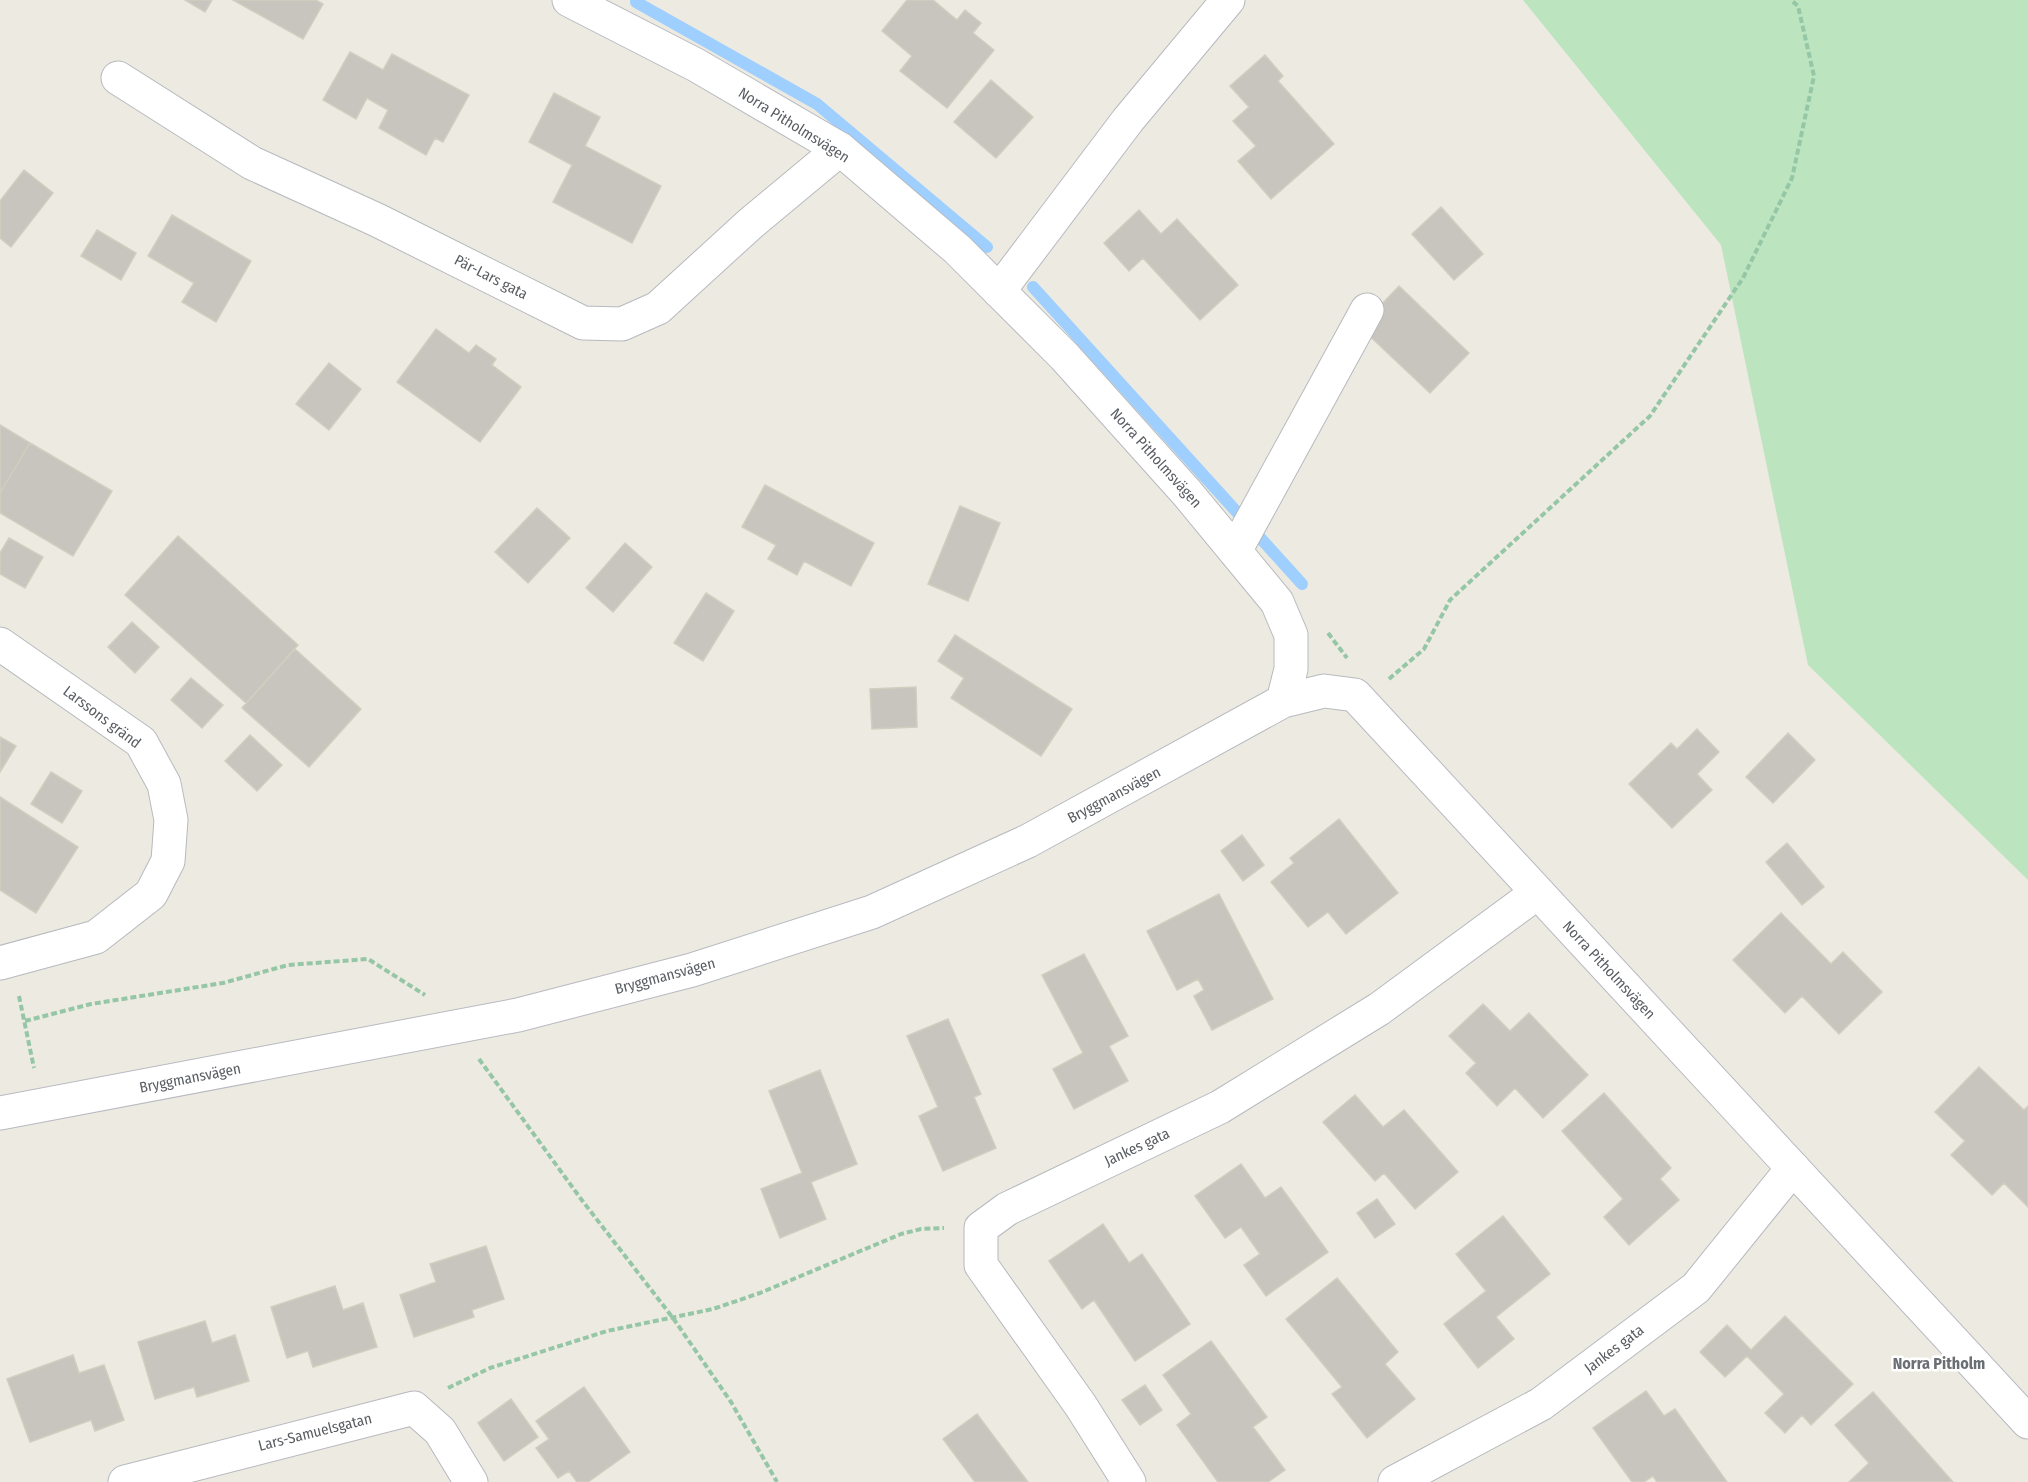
<svg xmlns="http://www.w3.org/2000/svg" width="2028" height="1482" viewBox="0 0 2028 1482" font-family="'Fira Sans Condensed',sans-serif">
	<rect width="100%" height="100%" fill="#edebe1"/>
	<path fill="#bce5bf" d="M1523,0h505v880l-220,-215 -87,-420z"/>
	<g fill="none" stroke-linecap="round" stroke-linejoin="round">
		<path stroke="#9ecfff" stroke-width="12" d="M636,2l181,102 170,143
			M1033,287l269,297"/>
	</g>
	<path fill="#c8c5be" stroke="#d1cdbf" stroke-width="1.5" d="M185,0h27l-7,12z
		M233,0h83l7,4 -20,35z
		M907,0h26l24,20 8,-10 16,13 -8,10 21,17 -47,58 -47,-37 12,-15 -30,-25z
		M350,52l33,18 9,-16 77,41 -26,47 -8,-4 -9,17 -47,-27 9,-18 -21,-12 -11,21 -33,-19z
		M1265,55l18,21 -5,5 56,63 -63,55 -33,-38 18,-15 -23,-25 16,-14 -19,-21z
		M991,80l42,37 -37,41 -42,-36z
		M554,93l46,24 -15,29 76,40 -29,57 -79,-41 19,-37 -43,-23z
		M24,170l29,23 -42,54 -11,-9v-37z
		M1441,207l42,47 -29,26 -42,-46z
		M1139,210l22,24 16,-15 61,66 -38,35 -57,-62 -14,13 -25,-28z
		M172,215l79,46 -35,61 -34,-20 12,-19 -46,-27z
		M97,230l39,23 -15,27 -40,-24z
		M1399,286l70,67 -39,40 -70,-66z
		M436,329l33,24 7,-8 20,14 -4,6 29,22 -41,55 -83,-60z
		M329,363l32,26 -32,41 -33,-26z
		M0,425l30,18 -30,50z
		M30,443l82,48 -39,65 -73,-43v-20z
		M765,485l109,58 -23,43 -47,-25 -7,14 -29,-16 8,-14 -34,-18z
		M960,506l40,17 -32,78 -40,-17z
		M537,508l33,30 -42,45 -33,-31z
		M178,536l120,109 -52,58 -121,-108z
		M9,538l34,19 -18,31 -25,-14v-21z
		M625,543l27,24 -39,45 -27,-24z
		M706,593l28,18 -31,50 -29,-18z
		M132,622l27,25 -24,26 -27,-26z
		M955,635l117,74 -31,47 -90,-58 13,-20 -26,-17z
		M295,649l66,60 -52,58 -67,-59z
		M191,678l32,27 -21,23 -31,-28z
		M916,687l1,40 -45,2 -2,-40z
		M1697,729l22,23 -22,22 15,16 -40,38 -43,-44 42,-41 6,6z
		M1788,733l27,27 -42,43 -27,-26z
		M250,735l32,30 -25,26 -32,-30z
		M0,737l16,9 -16,26z
		M51,772l31,19 -20,32 -31,-19z
		M0,797l78,50 -42,66 -36,-23z
		M1339,819l59,74 -52,41 -18,-22 -20,15 -37,-45 23,-19 -4,-5z
		M1242,835l22,30 -21,16 -22,-30z
		M1787,843l37,44 -22,18 -36,-43z
		M1219,894l54,105 -61,31 -18,-34 10,-6 -6,-11 -21,11 -30,-59z
		M1781,913l50,51 12,-12 39,40 -43,42 -37,-38 -17,17 -52,-53z
		M1084,954l44,82 -19,10 19,35 -54,28 -21,-40 30,-16 -41,-78z
		M1483,1004l27,27 19,-18 59,62 -45,43 -28,-30 -18,18 -31,-33 10,-10 -27,-27z
		M948,1019l33,75 -7,3 22,51 -53,23 -24,-55 19,-9 -31,-71z
		M1979,1067l45,43 4,-4v101l-24,-24 -12,12 -41,-40 14,-14 -30,-29z
		M820,1070l37,94 -46,18 15,37 -46,19 -19,-49 41,-16 -33,-82z
		M1604,1093l67,75 -11,11 19,21 -50,45 -25,-28 19,-18 -61,-68z
		M1355,1095l28,32 21,-17 54,62 -43,37 -31,-36 -9,8 -52,-59z
		M1241,1164l24,34 16,-11 47,65 -62,44 -22,-31 16,-11 -19,-27 -16,11 -30,-42z
		M1377,1199l18,25 -20,14 -18,-25z
		M1503,1216l47,58 -54,43 18,22 -36,29 -34,-44 42,-33 -30,-37z
		M1103,1224l26,39 13,-9 48,70 -55,37 -41,-61 -12,9 -33,-48z
		M486,1246l18,53 -32,11 2,7 -60,20 -14,-42 36,-13 -6,-18z
		M1337,1278l61,74 -13,12 30,35 -48,39 -35,-44 10,-7 -56,-68z
		M335,1286l8,24 20,-7 14,44 -64,20 -5,-16 -21,7 -16,-51z
		M1785,1316l68,68 -42,41 -9,-10 -17,18 -20,-20 19,-19 -37,-38 -22,21 -25,-25 27,-27 24,25z
		M205,1321l7,22 23,-8 14,46 -52,16 -3,-10 -39,12 -17,-57z
		M1211,1341l56,76 -14,10 32,43 -17,12h-50l-41,-57 14,-11 -28,-39z
		M73,1355l6,18 25,-8 20,55 -29,11 -4,-11 -61,22 -23,-63z
		M1145,1385l17,25 -22,15 -18,-25z
		M584,1387l46,65 -42,30h-11l-8,-11 -11,7 -22,-30 13,-9 -13,-18z
		M1646,1391l18,25 11,-7 52,73h-70l-4,-6 -9,6h-12l-39,-54z
		M1873,1392l80,90h-104l20,-19 -34,-38z
		M511,1399l27,38 -34,24 -26,-38z
		M977,1414l51,68h-53l-32,-43z"/>
	<g fill="none" stroke-linecap="round" stroke-linejoin="round">
		<defs>
			<path id="street" d="M118,78l134,85 125,57 206,103 39,1 36,-16 92,-84 90,-75
				M999,291l129,-171 100,-120
				M1235,551l132,-241
				M0,644l141,98 23,42 7,36 -3,41 -17,33 -55,43 -96,26
				M125,1482l289,-74 26,23 31,51
				M1129,1482l-48,-76 -100,-141v-37l26,-19 213,-102 159,-98 158,-116
				M1395,1482l146,-78 155,-116 97,-120"/>
			<path id="secondary" d="M569,0l127,65 144,84 117,100 108,108 122,136 90,109 14,33v34l-8,32
				M0,1113l518,-98 174,-45 180,-58 156,-71 255,-140 41,-10 31,4 673,727"/>
		</defs>
		<use href="#street" stroke="#b6b9be" stroke-width="35"/>
		<use href="#secondary" stroke="#b7bac0" stroke-width="35"/>
		<path stroke="#95c6a6" stroke-width="4" stroke-dasharray="6 3" stroke-linecap="butt" d="M1328,633l19,25
			M1389,679l35,-30 26,-49 200,-184 93,-138 49,-100 22,-102 -16,-70 -7,-6
			M19,996l15,72
			M25,1021l66,-17 132,-21 65,-18 80,-6 57,36
			M479,1059l102,140 92,119 58,84 46,80
			M448,1388l42,-20 117,-37 106,-22 47,-16 141,-59 20,-5 23,-1"/>
		<use href="#street" stroke="#fff" stroke-width="33"/>
		<use href="#secondary" stroke="#fff" stroke-width="33"/>
	</g>
	<g text-anchor="middle" dominant-baseline="central" stroke-width="5" stroke-linejoin="round" paint-order="stroke">
		<g font-size="15" fill="#595d62" stroke="#fff">
			<text transform="translate(794 125) rotate(32)">Norra Pitholmsvägen</text>
			<text transform="translate(491 277) rotate(27)">Pär-Lars gata</text>
			<text transform="translate(1156 458) rotate(48)">Norra Pitholmsvägen</text>
			<text transform="translate(102 717) rotate(37)">Larssons gränd</text>
			<text transform="translate(1114 795) rotate(-28)">Bryggmansvägen</text>
			<text transform="translate(1609 970) rotate(47)">Norra Pitholmsvägen</text>
			<text transform="translate(665 976) rotate(-15)">Bryggmansvägen</text>
			<text transform="translate(190 1078) rotate(-11)">Bryggmansvägen</text>
			<text transform="translate(1137 1147) rotate(-25)">Jankes gata</text>
			<text transform="translate(1614 1349) rotate(-37)">Jankes gata</text>
			<text transform="translate(315 1432) rotate(-14)">Lars-Samuelsgatan</text>
		</g>
		<g font-size="16" font-weight="bold" fill="#6a6f74" stroke="#fff">
			<text x="1939" y="1363">Norra Pitholm</text>
		</g>
	</g>
</svg>
